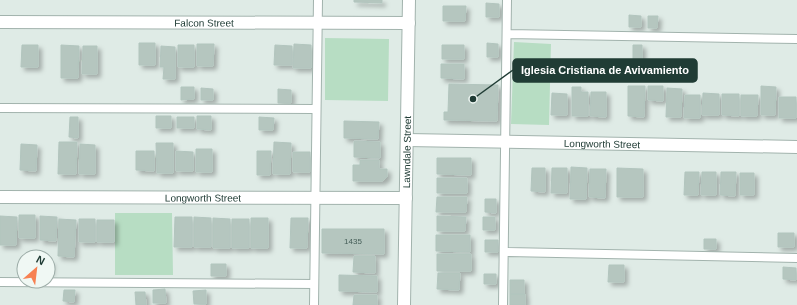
<svg xmlns="http://www.w3.org/2000/svg" width="797" height="305" viewBox="0 0 797 305" font-family="Helvetica,sans-serif">
	<defs>
		<filter id="shadow"><feDropShadow dx="3.5" dy="3.5" stdDeviation="2" flood-color="#0004"/></filter>
	</defs>
	<rect width="100%" height="100%" fill="#dfebe6"/>
	<path fill="#b7ddc3" d="M325,38l64,1 -1,62 -63,-1z
		M514,42l37,2 -2,81 -38,-1z
		M115,213h57l1,62h-58z"/>
	<path fill="#b5c6bf" stroke="#b2c5be" filter="url(#shadow)" d="M354,0h28v3l-28,-1z
		M486,3l13,1v13h-13z
		M443,6h23l-1,15h-22z
		M629,15l12,1v11h-12z
		M648,16h10l-1,12h-9z
		M139,43h16v22h-16z
		M487,43l11,1v13h-11z
		M197,44h17l-1,22h-16z
		M294,44l17,1v23h-18z
		M22,45h16v22h-17z
		M61,45l18,1 -1,32h-17z
		M178,45h16v22h-16z
		M275,45l17,1v19h-18z
		M442,45h22v14h-22z
		M633,45h9v14h-9z
		M83,46h14v28h-15z
		M161,46l14,1v32h-12l1,-12h-4z
		M441,64h23v15l-23,-1z
		M449,84l49,1 -1,36 -53,-1v-8h4z
		M628,86h17l-1,31 -16,-1z
		M648,86h15v15l-15,-1z
		M761,86l15,1 -1,28h-14z
		M181,87h13v12l-13,1z
		M572,87h9v5h7v24h-16z
		M201,88l12,1v11h-12z
		M667,88l15,1 -1,28h-15z
		M278,89l13,1v13h-13z
		M591,92h15v25l-16,-1z
		M552,93l15,1v21h-16z
		M703,93l16,1v21h-17z
		M722,94h17v22l-17,-1z
		M685,95h15v23h-16z
		M741,95h17l-1,21h-16z
		M779,97h17v21h-17z
		M156,116h15v12h-15z
		M197,116h14v14l-14,-1z
		M70,117h8v21l-9,-1z
		M177,117h17v11h-17z
		M259,117l15,1 -1,12h-14z
		M344,121l35,1 -1,17 -34,-1z
		M354,141l26,1v16l-26,-1z
		M59,142h18l-1,32h-18z
		M274,142l17,1 -1,31h-17z
		M156,143h17v30h-16z
		M21,144l16,1 -1,26 -16,-1z
		M80,144l15,1v29h-16z
		M196,149h16v23h-16z
		M136,151h18v20l-18,-1z
		M176,151l17,1v19h-17z
		M257,151h14l-1,24h-13z
		M293,152h17v20h-17z
		M437,158h34v17l-34,-1z
		M360,160h19v9h8v8l-5,4h-29v-16h7z
		M571,167l16,1 -1,31h-16z
		M532,168h13v24l-14,-1z
		M552,168h15v25h-16z
		M617,168l26,1v28h-26z
		M590,169h16l-1,29 -16,-1z
		M685,172h14l-1,23h-14z
		M702,172h14v23h-15z
		M721,172h15l-1,24 -15,-1z
		M740,173h14v22h-14z
		M437,178h30v15h-30z
		M437,197h30l-1,15h-30z
		M485,199h11v14l-11,-1z
		M19,215h16v23h-16z
		M0,216l17,1 -1,28h-16z
		M40,216l17,1 -1,24 -16,-1z
		M437,216l29,1 -1,14h-28z
		M175,217h17v30h-18z
		M194,217l17,1v29h-17z
		M483,217h12v13h-12z
		M213,218l17,1v29h-17z
		M251,218h17v30h-17z
		M291,218h17l-1,30h-17z
		M59,219l17,1 -2,37 -16,-1z
		M79,219h16v23h-16z
		M232,219h17v29h-17z
		M97,220h17v22h-17z
		M322,229h62v25l-62,-1z
		M778,233h16v14h-16z
		M436,235h34v17l-34,-1z
		M704,239h12v10h-12z
		M485,240h13v12h-13z
		M437,254h34v17h-34z
		M354,256h21v17l-22,-1z
		M48,261h3l-1,12 -2,-1z
		M211,264h15v12h-15z
		M609,265h15v17h-16z
		M783,267l13,1v12l-13,-1z
		M438,273h22l-1,17 -22,-1z
		M484,274h12v10h-12z
		M339,275l38,1v16l-38,-1z
		M510,280h14v14h-14z
		M165,289l1,14h-13v-13z
		M64,290h11l-1,12 -11,-1z
		M206,290v14h-12l-1,-13z
		M135,292h10l1,13h-10z
		M510,294h15v11h-15z
		M354,295h23v10h-24z"/>
	<g fill="none" stroke-linecap="round" stroke-linejoin="round">
		<defs>
			<path id="service" d="M507,34l290,5
				M0,108l316,1
				M504,252l293,6
				M0,282l314,2
				M314,305l4,-305
				M503,305l4,-305"/>
			<g id="minor">
				<path id="s1" d="M0,22l409,1"/>
				<path id="s2" d="M407,140l390,7"/>
				<path id="s3" d="M0,197l406,1"/>
				<path id="s4" d="M404,305l5,-305"/>
			</g>
		</defs>
		<use href="#service" stroke="#a2b3ad" stroke-width="10"/>
		<use href="#minor" stroke="#a2b3ad" stroke-width="14"/>
		<use href="#service" stroke="#fff" stroke-width="8"/>
		<use href="#minor" stroke="#fff" stroke-width="12"/>
	</g>
	<g text-anchor="middle" dominant-baseline="central" stroke-width="3.5" stroke-linejoin="round" paint-order="stroke">
		<g font-size="8" fill="#455e58">
			<text x="353" y="241">1435</text>
		</g>
		<g font-size="10" fill="#203c35" stroke="#f0f8f4">
			<text stroke="none"><textPath href="#s1" startOffset="204">Falcon Street</textPath></text>
			<text stroke="none"><textPath href="#s2" startOffset="195">Longworth Street</textPath></text>
			<text stroke="none"><textPath href="#s4" startOffset="153">Lawndale Street</textPath></text>
			<text stroke="none"><textPath href="#s3" startOffset="203">Longworth Street</textPath></text>
		</g>
	</g>
	<path fill="none" stroke="#203c35" stroke-width="1.5" d="M473 99L513 70"/>
	<circle fill="#203c35" stroke="#f0f8f4" stroke-width="1.5" cx="473" cy="99" r="4"/>
	<rect fill="#203c35" stroke="#203c35" stroke-width="1.5" x="513" y="59" width="184" height="23" rx="4"/>
	<g font-size="11" text-anchor="middle" font-weight="bold" fill="#fff">
		<text x="605" y="74">Iglesia Cristiana de Avivamiento</text>
	</g>
	<g transform="translate(36 269) rotate(28)"><circle r="19" fill="#f0f8f4" stroke="#9dada8"/>
	<path d="M0-3L7 15L0 10L-7 15Z" fill="#f78152"/>
	<text y="-6" font-size="11" font-weight="bold" text-anchor="middle" fill="#203c35">N</text>
	</g>
</svg>
